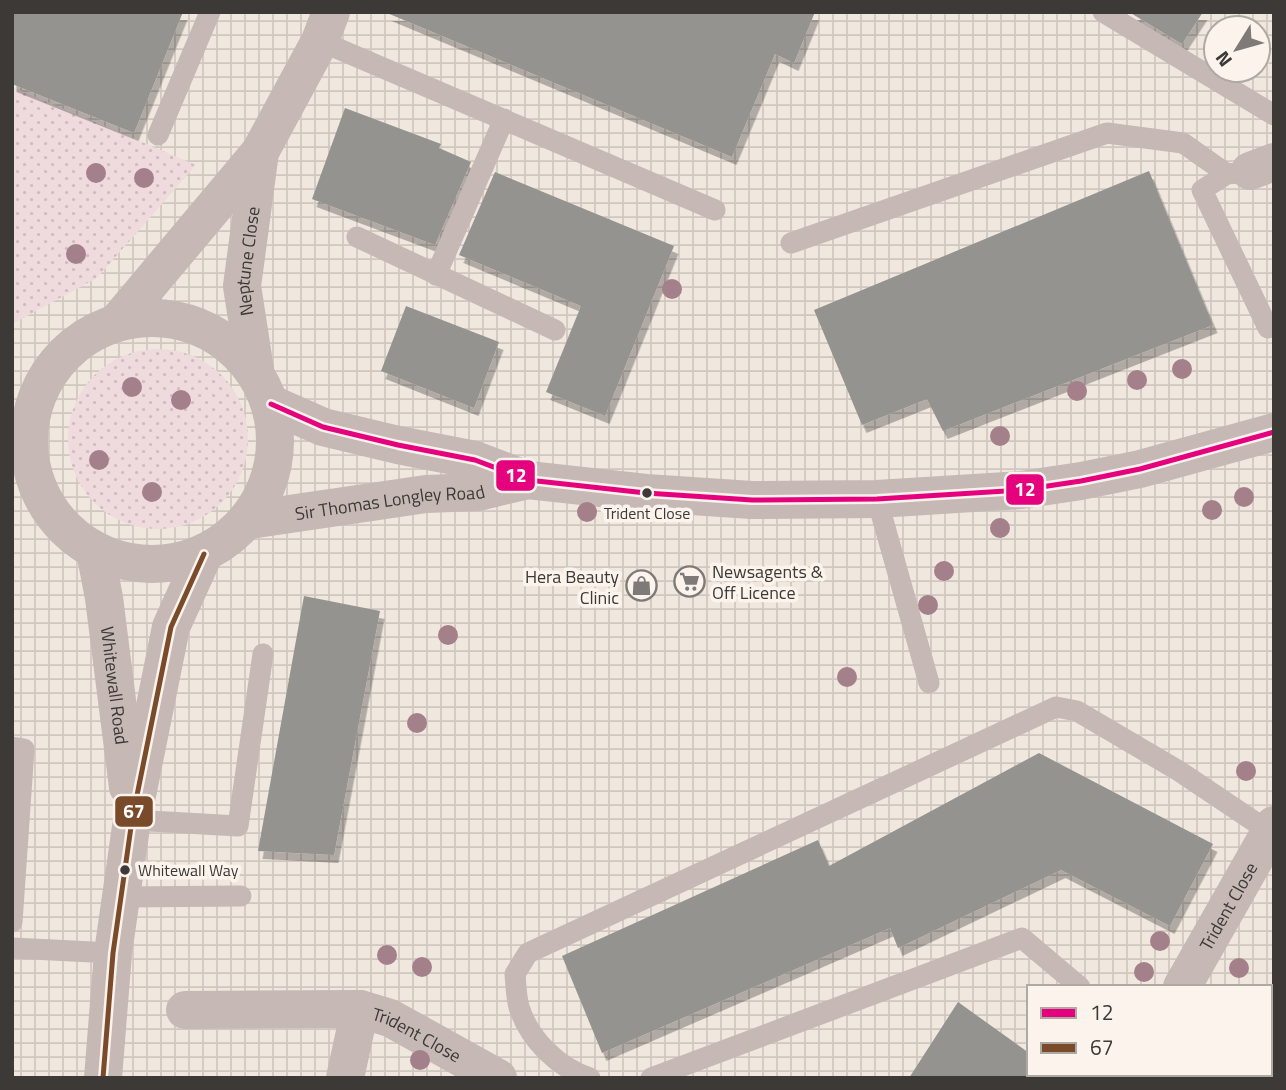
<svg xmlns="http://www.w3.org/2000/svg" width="1286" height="1090" viewBox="0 0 1286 1090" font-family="'Titillium Web',sans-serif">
	<defs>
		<pattern id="industrial-grid" width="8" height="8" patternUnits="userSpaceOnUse" patternTransform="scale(1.75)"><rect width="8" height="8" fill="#f0e7df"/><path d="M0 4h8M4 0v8" fill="none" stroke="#cfc7c0"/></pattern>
		<pattern id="grass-dots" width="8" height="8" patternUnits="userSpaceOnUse" patternTransform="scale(1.75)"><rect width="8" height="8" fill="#efdadd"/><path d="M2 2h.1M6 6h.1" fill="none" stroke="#cebcbe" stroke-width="1.8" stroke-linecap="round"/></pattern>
		<filter id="shadow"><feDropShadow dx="4.5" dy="8" stdDeviation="0" flood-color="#0004"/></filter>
	</defs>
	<rect width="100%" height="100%" fill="#f8f4f0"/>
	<path fill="url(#industrial-grid)" fill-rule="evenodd" d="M12,12h1262v1066h-1262zM1216,28h42v42h-42zM1029,987h241v87h-241z"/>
	<path fill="url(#grass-dots)" d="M12,87l184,78 -99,113 -85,46z
		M68 439a90 90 0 1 1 180 0a90 90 0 1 1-180 0Z"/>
	<path fill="#95938f" filter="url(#shadow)" d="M12,12h171l-49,121 -122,-49z
		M815,12l-21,51 -19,-9 -43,103 -345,-144z
		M1129,12h74l-21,32z
		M345,108l96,36 -2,4 32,14 -36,83 -123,-46z
		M1149,171l64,154 -270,106 -16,-32 -65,26 -48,-115z
		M495,172l179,74 -69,170 -59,-24 35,-86 -122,-51z
		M406,306l93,36 -25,66 -93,-37z
		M304,596l76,15 -46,244 -76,-4z
		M1039,753l174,91 -43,82 -109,-56 -163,78 -8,-20 -288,125 -40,-97 256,-116 11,26z
		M958,1002l71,51v25h-120z"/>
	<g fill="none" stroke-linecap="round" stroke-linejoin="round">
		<path stroke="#c6b8b5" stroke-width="21" d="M1103,12l171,103
			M320,41l395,169
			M158,135l52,-123
			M1238,173l-11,1 -25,16 66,138
			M357,237l198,93
			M791,243l316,-110 76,10 44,31
			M436,275l68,-156
			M877,499l52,184
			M12,747l12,2 -12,173
			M132,820l106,6 25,-172
			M121,897l120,-1
			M12,948l101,5
			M590,1078c-32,-10 -61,-39 -71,-71 -3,-11 -3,-23 -4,-33l13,-21 528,-246 21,4 102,60 91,61
			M651,1078l371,-140 58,49"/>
		<g stroke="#c6b8b5" stroke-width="38">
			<path d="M1250,171l24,-9"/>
			<circle cx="152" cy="441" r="123"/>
			<path d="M119,320l141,-168 60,-111 11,-29"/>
			<path id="s1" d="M255,370l-13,-84 18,-134"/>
			<path d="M271,404l52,23 75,18 77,15 53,20 118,13 106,7 125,-1 144,-9 60,-9 59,-12 134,-37"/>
			<path id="s2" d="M249,520l177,-26 52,-2 50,-12"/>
			<path id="s3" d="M95,551l9,47 24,189"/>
			<path id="s4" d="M1182,987l92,-162"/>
			<path d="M185,1010l175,-1"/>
			<path d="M103,1078l10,-125 19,-133 39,-193 33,-73"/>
			<path id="s5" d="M345,1078l15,-69 30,9 108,60"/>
			<path d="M1130,1078l2,-4"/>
		</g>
		<defs>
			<path id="bus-1" d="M271,404l52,23 75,18 77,15 53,20 118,13 106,7 125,-1 144,-9 60,-9 59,-12 134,-37"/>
			<path id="bus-2" d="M103,1078l10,-125 19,-133 39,-193 33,-73"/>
		</defs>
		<use href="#bus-1" stroke="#fcf3ed" stroke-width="10"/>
		<use href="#bus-2" stroke="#fcf3ed" stroke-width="10"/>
		<use href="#bus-1" stroke="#e5007d" stroke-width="5"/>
		<use href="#bus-2" stroke="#7a4b2a" stroke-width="5"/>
	</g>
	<g fill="#a4808b">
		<circle cx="96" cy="173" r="10"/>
		<circle cx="144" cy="178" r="10"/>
		<circle cx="76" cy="254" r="10"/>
		<circle cx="672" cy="289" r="10"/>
		<circle cx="1182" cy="369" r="10"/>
		<circle cx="1137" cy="380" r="10"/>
		<circle cx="132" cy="387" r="10"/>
		<circle cx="1077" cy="391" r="10"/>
		<circle cx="181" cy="400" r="10"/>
		<circle cx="1000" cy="436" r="10"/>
		<circle cx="99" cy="460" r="10"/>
		<circle cx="152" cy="492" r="10"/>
		<circle cx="1244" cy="497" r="10"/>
		<circle cx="1212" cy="510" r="10"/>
		<circle cx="587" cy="512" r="10"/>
		<circle cx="1000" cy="528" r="10"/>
		<circle cx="944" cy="571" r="10"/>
		<circle cx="928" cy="605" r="10"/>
		<circle cx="448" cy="635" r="10"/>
		<circle cx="847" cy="677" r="10"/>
		<circle cx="417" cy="723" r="10"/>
		<circle cx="1246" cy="771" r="10"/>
		<circle cx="1160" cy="941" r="10"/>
		<circle cx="387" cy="955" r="10"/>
		<circle cx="422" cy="967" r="10"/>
		<circle cx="1239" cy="968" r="10"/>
		<circle cx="1144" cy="972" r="10"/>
		<circle cx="420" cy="1060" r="10"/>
	</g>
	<defs>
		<symbol id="supermarket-ring" viewBox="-11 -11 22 22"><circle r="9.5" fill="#fcf3ed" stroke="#7e7a77" stroke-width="1.5"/><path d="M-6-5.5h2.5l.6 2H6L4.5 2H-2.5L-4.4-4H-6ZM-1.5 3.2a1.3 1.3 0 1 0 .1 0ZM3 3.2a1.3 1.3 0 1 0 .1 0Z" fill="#7e7a77"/></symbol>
		<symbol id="shop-ring" viewBox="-11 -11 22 22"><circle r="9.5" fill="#fcf3ed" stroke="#7e7a77" stroke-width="1.5"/><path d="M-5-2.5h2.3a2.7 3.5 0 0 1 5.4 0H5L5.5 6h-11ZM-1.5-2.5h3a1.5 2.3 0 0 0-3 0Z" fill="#7e7a77"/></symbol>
	</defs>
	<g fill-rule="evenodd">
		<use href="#supermarket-ring" x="672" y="564" width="35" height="35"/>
		<use href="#shop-ring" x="624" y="568" width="35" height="35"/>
	</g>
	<g fill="#3c3936" stroke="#fcf3ed" stroke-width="2.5">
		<circle cx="647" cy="493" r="6"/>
		<circle cx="125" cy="870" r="6"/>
	</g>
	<g text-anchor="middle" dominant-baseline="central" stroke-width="7" stroke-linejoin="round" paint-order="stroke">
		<g font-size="16" fill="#3c3936" stroke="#fcf3ed">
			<text x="647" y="513">Trident Close</text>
			<text x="138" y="870" text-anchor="start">Whitewall Way</text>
		</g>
		<g font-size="18" fill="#3c3936" stroke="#fcf3ed">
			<text stroke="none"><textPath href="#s1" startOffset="110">Neptune Close</textPath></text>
			<text stroke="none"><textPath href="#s2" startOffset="142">Sir Thomas Longley Road</textPath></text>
			<text stroke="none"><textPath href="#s3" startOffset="136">Whitewall Road</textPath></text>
			<text stroke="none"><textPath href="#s4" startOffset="93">Trident Close</textPath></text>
			<text stroke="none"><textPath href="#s5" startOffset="133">Trident Close</textPath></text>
		</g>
		<g font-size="18" fill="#3c3936" stroke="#fcf3ed" text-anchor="start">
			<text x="712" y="571">Newsagents &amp;<tspan x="712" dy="21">Off Licence</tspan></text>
			<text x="619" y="576" text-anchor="end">Hera Beauty<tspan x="619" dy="21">Clinic</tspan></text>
		</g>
	</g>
	<g stroke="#fcf3ed" stroke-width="2.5">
		<rect x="495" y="459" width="41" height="33" rx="7" fill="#e5007d"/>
		<rect x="1005" y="473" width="40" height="33" rx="7" fill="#e5007d"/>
		<rect x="114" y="795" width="40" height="33" rx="7" fill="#7a4b2a"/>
	</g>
	<g font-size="19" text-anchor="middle" font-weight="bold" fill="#fff">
		<text x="516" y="482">12</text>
		<text x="1025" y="496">12</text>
		<text x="134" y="818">67</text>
	</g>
	<rect width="1286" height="1090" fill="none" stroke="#3c3936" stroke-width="28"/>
	<rect x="1027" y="985" width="245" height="91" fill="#fcf3ed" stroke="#afa9a4" stroke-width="2"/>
	<rect x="1041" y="1008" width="35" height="10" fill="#e5007d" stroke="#afa9a4" stroke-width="2"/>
	<text x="1090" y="1020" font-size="21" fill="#3c3936">12</text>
	<rect x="1041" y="1043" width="35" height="10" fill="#7a4b2a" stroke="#afa9a4" stroke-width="2"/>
	<text x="1090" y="1055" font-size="21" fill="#3c3936">67</text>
	<g transform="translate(1237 49) rotate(233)"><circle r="33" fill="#fcf3ed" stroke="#afa9a4" stroke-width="2"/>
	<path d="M0-5L12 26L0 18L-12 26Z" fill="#7e7a77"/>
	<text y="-10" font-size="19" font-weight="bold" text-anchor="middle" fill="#3c3936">N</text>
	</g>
</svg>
